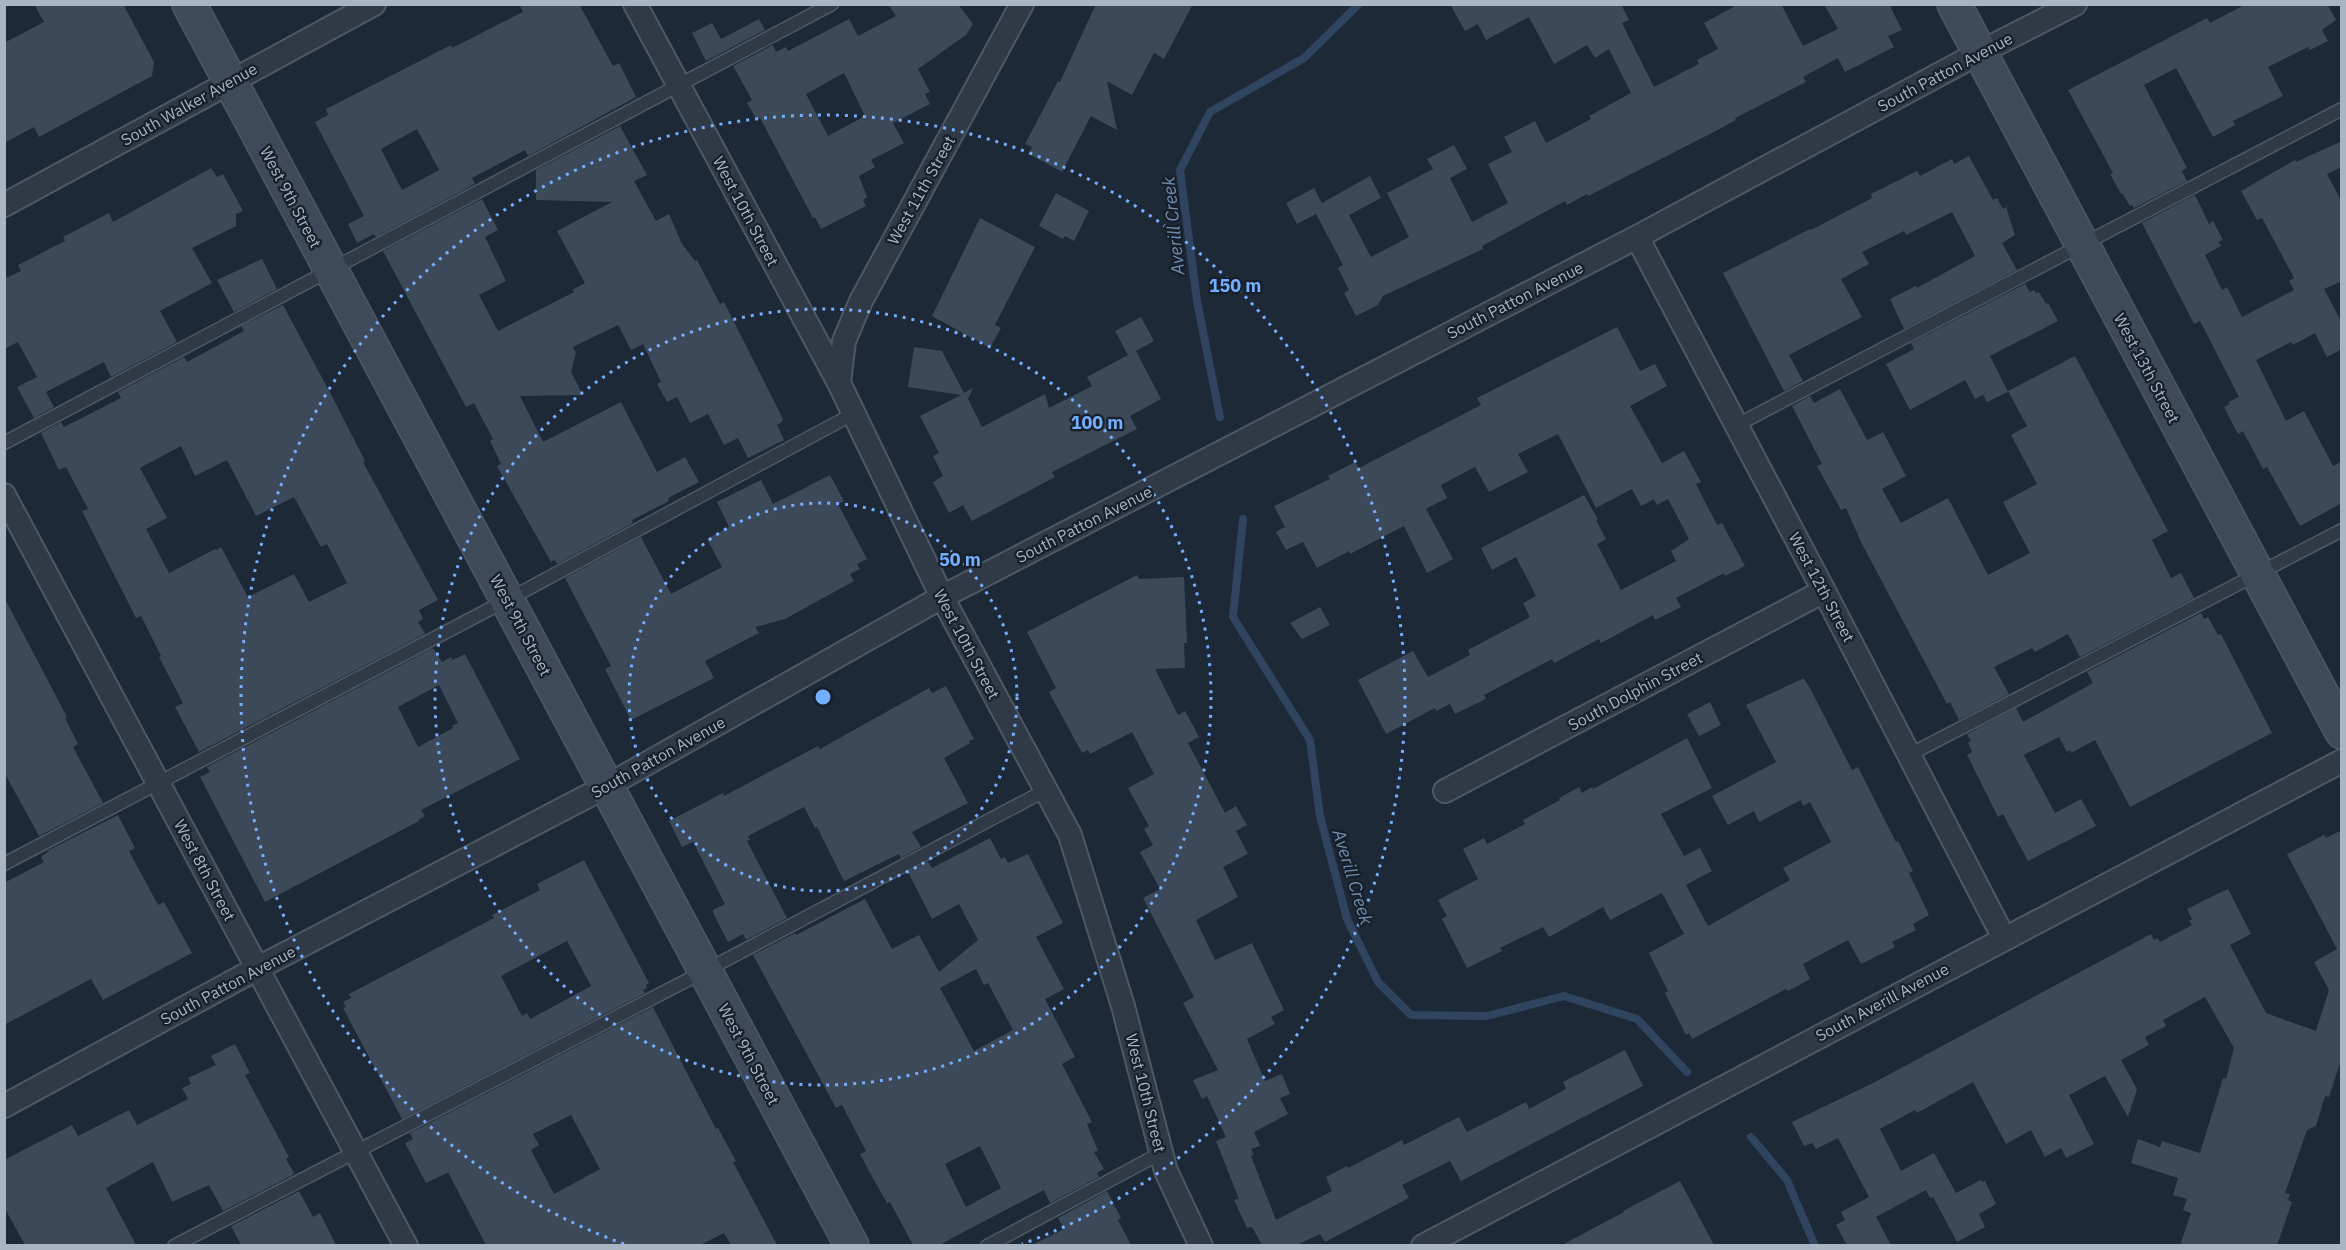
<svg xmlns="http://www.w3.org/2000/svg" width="2346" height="1250" viewBox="0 0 2346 1250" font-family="'IBM Plex Sans',sans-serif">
	<rect width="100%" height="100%" fill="#1d2936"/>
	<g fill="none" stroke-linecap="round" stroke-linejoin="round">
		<path stroke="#2f455f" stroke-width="8" d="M1220,417l-23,-116 -17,-131 30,-58 94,-54 55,-54
			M1243,519l-10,98 77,123 10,76 27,103 31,63 33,33 76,1 77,-20 73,23 50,53
			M1751,1137l36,43 28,66"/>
	</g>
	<path fill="#3b4959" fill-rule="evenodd" d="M34,4h89l31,58 -2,14 -113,61 -5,-10 -30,16v-100l40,-21z
		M519,4h60l34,62 6,-3 17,34 -108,59 -3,-6 -53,28 3,6 -99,53 -2,-3 -17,9 -9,-19 16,-8 -49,-94 13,-7 -2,-6 125,-64 1,3 71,-36zM417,129l22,41 -37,20 -21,-41z
		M888,4h70l15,20 -7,11 -48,34 12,23 -5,2 5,10 -37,19 11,20 -33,17 4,7 -16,9 8,21 -4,3 3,6 -45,23 -6,-12 -2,1 -53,-100 -3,2 -10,-17 5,-3 -19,-34 40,-21 3,7 10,-5 2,4 61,-32 9,17 38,-20zM844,73l21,43 -37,20 -22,-42z
		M1096,4h97l-29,55 -10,-6 -22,42 -25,-14 10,49 -26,-14 -29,56 -33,-18 3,-7 -7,-3 33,-63 2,1z
		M1450,4h171l8,16 -7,3 32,64 45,-23 -2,-4 21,-11 -14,-26 35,-19h42l22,42 35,-17 -14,-25h65l13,26 -14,6 6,11 -49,25 -7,-14 -35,19 3,5 -71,36 1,2 -24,13 -124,63 -1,-2 -20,11 -2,-4 -83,45 1,3 -100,47 -5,9 -22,11 -12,-23 5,-3 -11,-22 5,-3 -27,-51 -19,10 -11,-21 28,-15 8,15 48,-27 11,22 -32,17 22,42 38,-20 -22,-44 46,-24 -6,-10 27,-14 13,24 -17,9 22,44 36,-19 -20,-39 24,-12 -8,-15 31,-16 11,22 45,-24 -2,-3 42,-23 -22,-44 -14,9 -8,-13 -33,19 -25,-47 -43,23 -8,-16 -13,7z
		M2246,4h81l9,16 -14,10 6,11 -18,9 -2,-3 -40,20 15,29 -50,25 2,4 -22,12 -37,-69 -32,17 43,83 -5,3 5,10 -53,27 -2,-3 -2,1 -8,-13 -1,1 -11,-20 3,-1 -45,-83 139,-72 3,5z
		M759,19l6,11 -59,31 -14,-28 20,-10 9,16z
		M620,126l27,49 -13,6 22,40 13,-7 13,30 13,17 2,-1 23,44 4,-2 59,117 -1,3 -5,3 7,15 -36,18 -10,-20 -14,7 -16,-31 -18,9 -13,-26 -10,5 -10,-18 4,-2 -18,-38 -12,6 -13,-25 -45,22 3,6 -5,19 12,23 -63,1 23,46 78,-40 36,70 28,-15 14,25 -31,16 1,3 -37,19 1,3 -76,41 -2,-4 -4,2 -54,-96 4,-2 -11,-23 3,-2 -19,-36 -8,4 -83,-156 99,-52 16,31 -13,7 21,44 -27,14 19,36 76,-39 -2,-2 13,-7 -28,-52 55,-29 -76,-2v-30z
		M2342,141v26l-15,7 15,28v79l-18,8 18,34v26l-15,8 -12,-24 -22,12 -2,-3 -35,18 30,61 18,-10 29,55 9,-5v42l-42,23 -33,-59 -4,2 -20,-38 -5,3 -14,-27 6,-3 -2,-2 11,-5 -39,-76 -6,3 -52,-101 53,-28 14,29 4,-3 10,19 -5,2 3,4 -16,9 17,35 5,-3 15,30 52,-27 -5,-9 5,-3 -32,-60 -5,2 -16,-29 54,-31 1,2z
		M1969,156l24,44 4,-2 6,11 3,-2 9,28 -13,8 15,27 -113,59 -14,-30 26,-13 1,2 58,-32 -23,-44 -46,23 -2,-4 -42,21 7,12 -28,15 21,38 -73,38 14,26 -19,10 -61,-118 87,-44 1,1 61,-32 -1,-4 46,-23 3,5 32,-17 2,5z
		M211,168l6,9 6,-3 20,37 -7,3v12l-44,22 20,35 -52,28 17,31 -66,35 -7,-15 -58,30 8,15 -20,11 -17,-31 20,-10 -19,-35 -14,7v-70l17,-8 -3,-6 47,-24 -2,-4 46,-24 4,9z
		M1056,193l33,18 -15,30 -9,-5 -2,3 -24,-13z
		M980,218l55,29 -40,78 6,3 -11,20 -58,-32z
		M262,259l15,30 -43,23 -17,-32z
		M2025,284l5,8 4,-2 2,3 3,-1 7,12 2,-1 10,18 -68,35 18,36 -21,10 -4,-7 -8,4 -10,-19 -55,30 -24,-46 28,-15 -3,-6z
		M283,305l52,97 30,59 -2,1 75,138 -19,10 4,9 -5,3 7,12 -226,118 -24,-45 8,-4 -24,-46 2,-1 -20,-40 -5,2 -34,-67 -20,-40 6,-2 -22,-42 -7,3 -18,-37 20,-11 3,5 57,-29 -3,-6 66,-35 3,5 57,-31 -3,-5zM181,446l14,30 32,-16 29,56 38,-19 27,50 6,-3 20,39 -38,19 -15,-28 -46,23 -27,-50 -5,3 -1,-1 -46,24 -23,-44 21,-11 -27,-50z
		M1141,317l13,24 -18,10 25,48 -31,17 7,13 -85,43 3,5 -83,44 -9,-16 -14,8 -16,-31 10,-6 -10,-20 6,-3 -19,-37 41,-21 -53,-8 6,-40 28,4 22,42 9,-5 -5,11 14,28 63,-33 4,14 43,-22 -5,-9 41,-22 -13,-24z
		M1617,327l23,44 15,-7 12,22 -37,20 32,57 22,-12 17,31 -5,2 21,41 5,-2 23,43 -20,10 -1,-3 -48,25 5,9 -26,13 -2,-5 -52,28 -2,-4 -45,24 -2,-4 -68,36 2,4 -31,15 -5,-10 -14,7 -1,-3 -49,26 -28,-54 55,-29 15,26 42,-22 -2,-5 62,-33 -7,-14 13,-7 -20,-39 -24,13 -11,-22 103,-53 14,24 -2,1 10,19 -9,5 24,46 55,-29 -5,-10 18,-12 -21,-40 -11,6 -3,-6 -13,7 -9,-17 -36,19 -38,-74 -40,20 10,18 -39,20 -14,-25 -34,18 6,13 -21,11 27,50 -26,14 -23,-47 -54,28 -1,-3 -32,17 -14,-26 -17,8 -10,-18 9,-5 -11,-21 56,-27 -2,-3 27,-14 4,6 122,-63 -4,-7z
		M2075,356l93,175 -16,9 19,38 10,-5 13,25 -114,59 -12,-23 -33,18 -3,-4 -38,19 15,27 -50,26 -9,-18 -3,2 -85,-160 -16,-36 -5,2 -24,-44 5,-2 -30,-58 18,-10 4,7 26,-14 27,51 16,-8 23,44 -24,13 19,34 47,-25 40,77 42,-22 -27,-51 34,-18 -26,-49 16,-9 -19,-35z
		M830,475l14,26 -6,3 29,55 -10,5 3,5 -10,5 4,7 -69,38 -30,8 4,6 -54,28 9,17 -83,42 -26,-51 6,-3 -46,-88 76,-41 30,57 51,-27 -15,-28 22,-12 -12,-25 44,-22 12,24z
		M1137,575l2,4 45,-2 3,66h-3l1,25 -30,1 23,46 7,-4 11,20 3,6 -11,6 37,70 11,-7 11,19 -11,6 12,23 -25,13 15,30 -42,23 19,40 37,-17 32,67 -13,7 4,7 -28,15 18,42 17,-7 8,20 -10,4 8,16 -34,18 6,14 -9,3 3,6 -3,1 25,64 56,-29 -6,-14 21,-11 1,2 54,-28 2,5 55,-28 8,15 59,-30 3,7 37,-20 -3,-7 62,-32 18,36 -182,95 -11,-20 -48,24 7,13 -84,44 -5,-8 -23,11h-35l-10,-18 -5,1 -13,-28 5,-1 -23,-58 10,-4 -19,-41 -5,3 -9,-19 25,-10 -35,-67 11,-6 -51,-99 17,-9 -20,-37 13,-7 -9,-16 5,-3 -21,-38 26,-14 -22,-42 -42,22 -2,-4 -6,3 -33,-61 7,-4 -29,-56z
		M4,597l63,120 -2,1 13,26 -5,3 30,56 -64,33 -35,-64z
		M1320,607l10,18 -28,14 -12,-16z
		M2201,613l3,6 4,-2 10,18 3,-1 51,99 -142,74 -35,-67 -24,13 -1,-3 -3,2 -8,-15 -35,18 31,58 26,-14 15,27 -68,35 -25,-47 -5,3 -31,-62 5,-3 -4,-10 3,-1 -4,-7 49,-26 7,14 70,-39 -6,-11z
		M433,648l9,14 9,-5 1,3 13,-6 55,105 -99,51 4,6 -7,4 1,1 -154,81 -65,-125 10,-5 -3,-5zM439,685l19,38 -6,3 1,2 -35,19 -20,-40z
		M1802,679h2l6,9 42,82 6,-3 38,75 2,-1 15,30 -4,2 20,42 -16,9 3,6 -24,12 3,5 -34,17 -13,-24 -45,24 7,15 -22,12 -2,-2 -94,50 -3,-6 -3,2 -21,-42 3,-2 -19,-38 35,-19 -22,-41 -52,27 -7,-13 -54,30 -6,-10 -43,21 2,3 -35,17 -25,-49 5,-3 -9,-16 40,-21 -15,-30 21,-11 3,6 38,-20 -2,-4 37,-20 -1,-2 20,-11 3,6 10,-6 1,2 94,-51 25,50 -51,26 23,42 16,-8 12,23 -26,14 22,41 82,-46 -7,-12 48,-26 -21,-40 -7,4 -2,-6 -42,22 -5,-11 -26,14 -16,-29 64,-34 -30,-57z
		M946,686l28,53 -5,2 1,2 -26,15 24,45 -56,29 9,15 -20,11 -2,-4 -55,27 -27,-54 -2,1 -11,-21 -56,29 2,4 -3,1 40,77 -41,22 -3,-6 -15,8 -15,-29v-3l12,-6 -32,-62 -11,5 -13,-26 54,-28 1,3 94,-50 2,3 109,-61 3,5z
		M1710,702l11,23 -22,11 -12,-22z
		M118,815l17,33 -6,3 29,54 6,-3 28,51 -89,47 -12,-21 -87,46v-142l40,-21 -3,-5 7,-5 -1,-1z
		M2342,830v227l-13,40 -4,-1 -9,30 -9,4 -22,63 5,1 -2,6 4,2 -15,43h-97l11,-32 -8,-3 4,-11 -14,-4 5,-17 -47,-15 7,-24 22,8 2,-6 38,12 23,-75 3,1 8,-31 -29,-51 -42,23 3,6 -21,11 4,8 -28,15 16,29 -9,28 -23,-41 -36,19 25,49 -28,14 -5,-10 -16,9 -14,-27 -25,14 -33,-62 -56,31 -2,-3 -35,19 21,42 33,-18 22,40 25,-13 1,2 3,-1 11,23 -17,10 6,13 -28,15 -24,-45 -3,1 -4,-8 -50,27 15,28h-44l-11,-20 9,-5 -4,-8 28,-15 -31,-59 -22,11 -4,-6 -8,3 -12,-24 83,-40 276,-148 3,6 3,-2 3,4 32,-17 -3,-4 3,-2 -5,-10 28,-14 13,-6 23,45 -21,11 36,68 50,18 13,-41 -15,-28 23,-13 -50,-95 37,-19 2,3z
		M990,838l11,21 4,-2 3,6 20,-9 35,69 -27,14 28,52 -19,10 30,58 -13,7 30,58 -5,2 11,27 -4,1 10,17 -7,4 2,4 -49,26 -6,-13 -105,55h-26l-23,-43 -3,1 -18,-32 -9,-17 6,-3 -24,-46 -6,3 -83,-153 42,-22 1,2 69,-36 27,50 27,-14 20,37 39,-32 -19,-36 -27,15 -24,-47 20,-10 4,6zM976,969l8,16 4,-2 25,47 -39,21 -34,-63zM980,1146l21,42 -35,19 -21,-43z
		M584,860l65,123 -3,2 1,3 -4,2 2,3 -243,126 -59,-111 3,-1 -3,-5 8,-4 -2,-4 145,-76 -2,-3 48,-25 -3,-6zM567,941l24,45 -61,33 -3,-6 -5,3 -21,-40z
		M653,1007l63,122 2,-1 18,33 -3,1 44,83h-46l-7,-12 -24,12h-214l-37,-71 -2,-1 -21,10 -21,-40 8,-4 -3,-6zM571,1115l29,54 -46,25 -23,-44 8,-5 -6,-11z
		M235,1044l15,29 -5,2 44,82 -3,2 8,14 -3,3 -68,35 -14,-26 -37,17 -19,-40 -47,26 30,57h-111l-21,-38v-47l68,-35 6,11 51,-26 8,15 51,-26 -6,-11 9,-4 -3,-6 28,-13 -5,-9z
		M1680,1181l34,64h-152l62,-33 -1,-1z
		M299,1191l14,26 7,-4 16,32h-95l-10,-19z
		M1107,1191l14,27 -3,2 13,25h-99l32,-16 -6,-11z"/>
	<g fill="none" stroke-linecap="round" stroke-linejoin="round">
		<defs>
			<path id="service" d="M1737,425l605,-316
				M4,443l828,-439
				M1909,755l433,-225
				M4,864l503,-264 346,-186
				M174,1246l531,-275 341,-181
				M987,1246l174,-93"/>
			<path id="minor" d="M635,4l204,379 103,214 128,238 53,171 43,165 35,75
				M4,205l370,-201
				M1637,237l187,354 180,347
				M839,383l5,-42 17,-40 161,-297
				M4,495l402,751
				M1445,791l379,-200
				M4,1106l254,-138 349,-182 335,-189 695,-360 342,-184 96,-49
				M1423,1246l919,-485"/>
			<path id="secondary" d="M189,4l663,1242
				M1954,4l388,728"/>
		</defs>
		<use href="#service" stroke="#4e5865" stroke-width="15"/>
		<use href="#minor" stroke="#4e5865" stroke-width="26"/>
		<use href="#secondary" stroke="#4e5865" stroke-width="36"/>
		<use href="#service" stroke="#303a46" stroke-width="12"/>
		<use href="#minor" stroke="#303a46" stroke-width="22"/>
		<use href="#secondary" stroke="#3e4a5a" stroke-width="33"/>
	</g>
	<g fill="none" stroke="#74afff" stroke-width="3" stroke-dasharray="3 6">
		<circle cx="823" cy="697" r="194"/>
		<circle cx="823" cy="697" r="388"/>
		<path d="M624 1244A582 582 0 1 1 1022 1244"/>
	</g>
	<g text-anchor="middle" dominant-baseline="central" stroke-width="4.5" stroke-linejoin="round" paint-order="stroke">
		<g font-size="16" fill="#aab5c4" stroke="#161f2a">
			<text transform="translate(1945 72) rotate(-28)">South Patton Avenue</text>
			<text transform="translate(189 104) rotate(-29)">South Walker Avenue</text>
			<text transform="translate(921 190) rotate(-61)">West 11th Street</text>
			<text transform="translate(291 197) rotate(62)">West 9th Street</text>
			<text transform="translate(746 211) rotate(62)">West 10th Street</text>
			<text transform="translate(1515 300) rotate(-27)">South Patton Avenue</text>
			<text transform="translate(2147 368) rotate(62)">West 13th Street</text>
			<text transform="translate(1084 524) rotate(-27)">South Patton Avenue</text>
			<text transform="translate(1822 587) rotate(62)">West 12th Street</text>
			<text transform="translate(521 625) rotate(62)">West 9th Street</text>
			<text transform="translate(967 644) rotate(62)">West 10th Street</text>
			<text transform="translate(1635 691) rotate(-28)">South Dolphin Street</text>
			<text transform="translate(658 757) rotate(-29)">South Patton Avenue</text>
			<text transform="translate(205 870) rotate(62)">West 8th Street</text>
			<text transform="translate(228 985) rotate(-28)">South Patton Avenue</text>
			<text transform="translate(1882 1002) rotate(-28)">South Averill Avenue</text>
			<text transform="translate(749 1054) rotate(62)">West 9th Street</text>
			<text transform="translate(1146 1093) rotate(76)">West 10th Street</text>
		</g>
		<g font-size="18" font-style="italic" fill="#6f8eaf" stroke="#161f2a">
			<text transform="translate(1173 226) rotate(-96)">Averill Creek</text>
			<text transform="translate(1353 877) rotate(73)">Averill Creek</text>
		</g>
	</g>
	<circle cx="823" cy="697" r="9" fill="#74afff" stroke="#161f2a" stroke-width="3"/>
	<g font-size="18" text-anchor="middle" font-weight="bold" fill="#74afff" stroke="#161f2a" stroke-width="4.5" stroke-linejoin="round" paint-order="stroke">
		<text x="1235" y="292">150 m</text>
		<text x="1097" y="429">100 m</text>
		<text x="960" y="566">50 m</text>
	</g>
	<rect width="2346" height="1250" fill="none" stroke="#aab5c4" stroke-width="12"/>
</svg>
